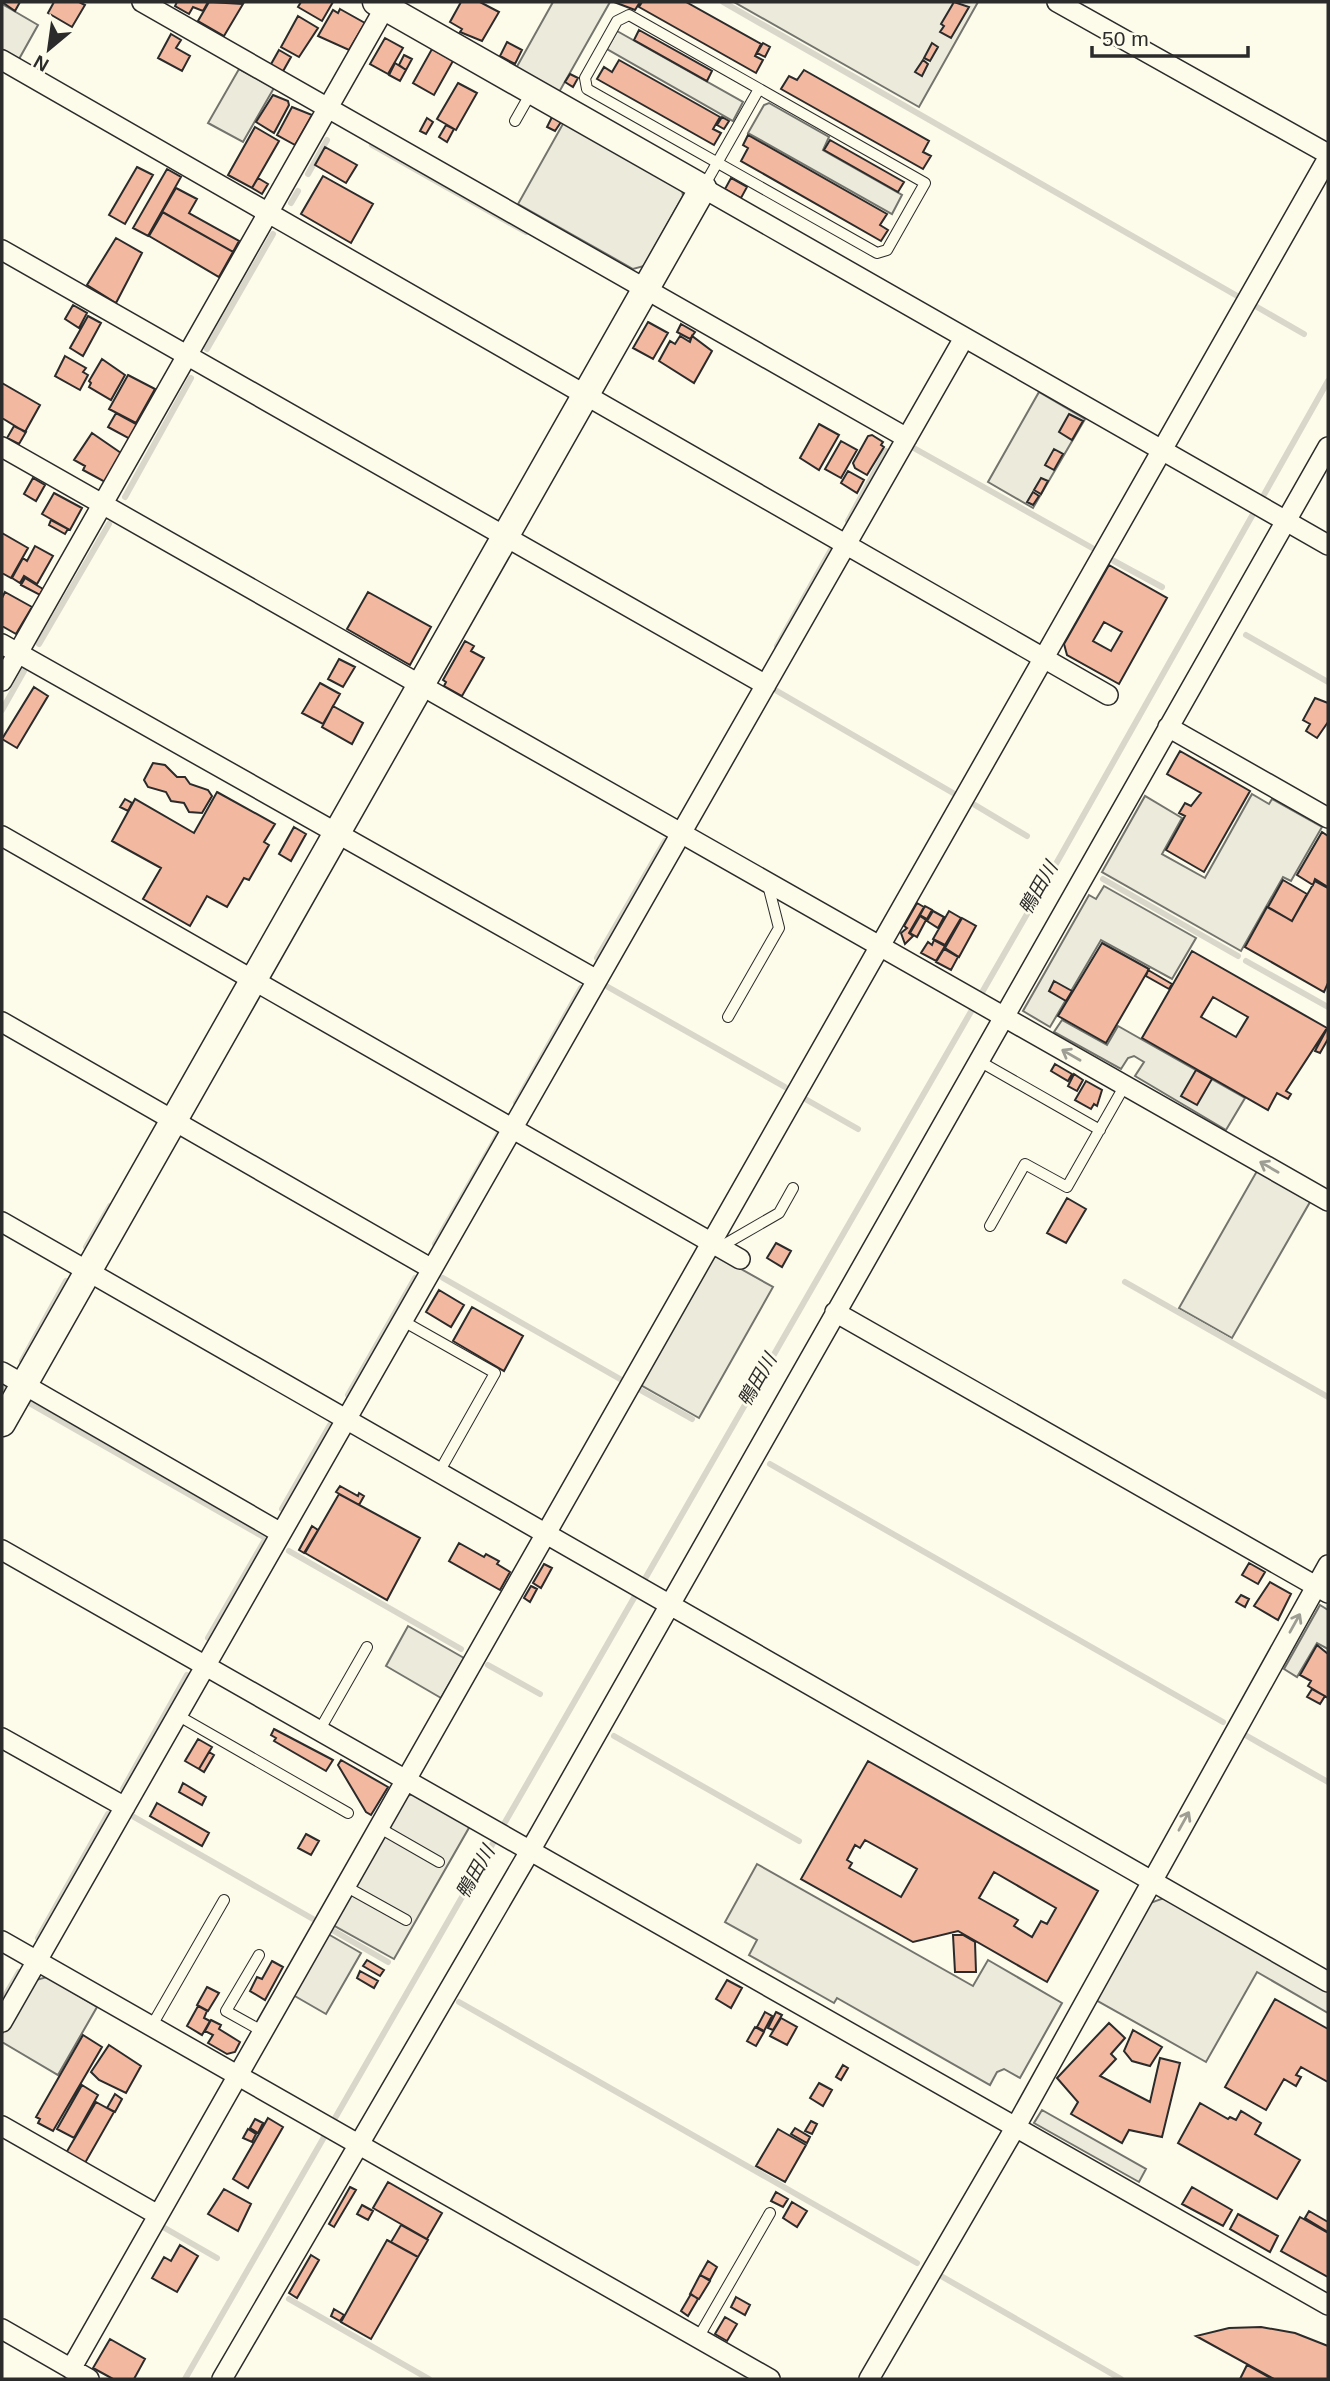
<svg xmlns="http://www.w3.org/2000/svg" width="1330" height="2381" viewBox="0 0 1330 2381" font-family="Arial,'Noto Sans JP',sans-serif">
	<rect width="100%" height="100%" fill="#fdfbea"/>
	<path fill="#ecebdb" stroke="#74746e" stroke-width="2" d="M734,2h244l-59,105z
		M718,1256l55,31 -74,131 -60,-34 72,-126z"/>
	<path fill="#eceadb" stroke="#74746e" stroke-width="2" d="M553,2h57l-52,92 -43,-24z
		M2,4l36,21 -19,34 -17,-10z
		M617,31l126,71 -10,19 -126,-72z
		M239,69l35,19 -31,54 -35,-19z
		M769,103l60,34 -6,13 79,45 -10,19 -144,-81 16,-28z
		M564,122l118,67 1,7 -39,70 -11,3 -115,-65z
		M1039,392l46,27 -52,89 -45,-26z
		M1252,794l17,10 3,-5 50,28 -31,54 -8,-4 -42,74 -139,-79 43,-76 37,22 -20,36 43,24z
		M1104,886l92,52 -24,41 -71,-39 -51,87 -27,-16 66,-116 7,4z
		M1062,1020l45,25 11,-19 127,72 -19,32 -91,-54 9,-14 -10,-6 -6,2 -7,11 -67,-37z
		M1257,1171l53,31 -78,136 -53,-30z
		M1320,1605l8,5v39l-11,-6 -20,34 -13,-8z
		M408,1626l56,32 -23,40 -55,-32z
		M414,1794l56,32 -76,133 -61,-34 73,-129z
		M757,1864l216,122 15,-26 74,43 -42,75 -16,-9 -7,3 -7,13 -153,-87 -3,5 -85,-48 8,-15 -32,-18z
		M1164,1898l164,93v22l-71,-41 -51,90 -110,-62 54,-97z
		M328,1934l33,19 -35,61 -33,-19z
		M47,1977l50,30 -39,68 -56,-33v-8l30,-53z
		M1042,2110l104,59 -7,13 -105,-59z"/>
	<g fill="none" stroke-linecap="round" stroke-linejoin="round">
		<path stroke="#d8d7c9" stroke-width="6" d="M723,2l516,295
			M372,145l154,87
			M308,174l19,-34
			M291,203l7,-12
			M1257,307l47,27
			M207,349l66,-115
			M912,447l182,102
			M125,497l66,-119
			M848,521l38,-70
			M1114,561l48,26
			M1246,635l82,47
			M39,644l70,-120
			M777,646l55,-98
			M777,691l176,102
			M2,710l22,-39
			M975,805l52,31
			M1103,879l135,77
			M597,958l68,-117
			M1246,961l82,46
			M608,987l177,100
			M807,1100l51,29
			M516,1103l65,-115
			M435,1244l64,-111
			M86,1247l24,-41
			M443,1278l177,101
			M1125,1282l203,115
			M22,1361l44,-80
			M2,1387l4,3 -4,7
			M642,1391l50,28
			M348,1395l67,-117
			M29,1403l233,133
			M770,1464l453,258
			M282,1509l48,-84
			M289,1551l172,98
			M208,1638l58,-100
			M488,1665l52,29
			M614,1736l185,105
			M1247,1736l81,46
			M123,1789l64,-114
			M134,1817l179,102
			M334,1931l54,31
			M38,1938l70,-124
			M2,2001l17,-29
			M459,2002l458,261
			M163,2227l54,31
			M941,2276l180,103
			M289,2299l140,80
			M185,2379l876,-1524 267,-474"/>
	</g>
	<path fill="#f2b8a0" stroke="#2b2b2b" stroke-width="2" fill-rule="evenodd" d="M2,2h18l-5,9z
		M54,2h25l6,3 -13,22 -24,-14z
		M177,2h31l-5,9 -10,-4 -4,7 -14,-8z
		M209,2l34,2 -19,32 -26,-15z
		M301,2h32l-11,19 -24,-14z
		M461,2h19l19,10 -17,29 -22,-9 2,-3 -12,-7z
		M614,2h26l-5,8z
		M642,2h44l75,42 -6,12 8,4 -7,13 -117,-66z
		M954,2l15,5 -18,31 -11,-6 4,-6 -3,-2z
		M340,9l25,14 -16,27 -31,-14 15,-26 5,3z
		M298,16l20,12 -19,29 -18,-10z
		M639,30l73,41 -5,10 -73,-41z
		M171,34l10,6 -5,8 14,8 -8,15 -24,-13z
		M385,38l18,10 -15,26 -18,-10z
		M507,42l15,8 -7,14 -15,-8z
		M763,43l7,4 -5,10 -8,-4z
		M932,43l6,4 -8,14 -6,-3z
		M432,49l21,12 -19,34 -21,-12z
		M279,50l12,7 -9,16 -12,-7z
		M404,55l8,4 -6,11 -7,-5z
		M619,60l101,57 -7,12 8,4 -7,12 -117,-66 7,-12 8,5z
		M923,60l5,4 -6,12 -7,-4z
		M395,63l11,7 -6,11 -11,-6z
		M804,70l125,71 -6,11 8,4 -8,13 -142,-80 8,-13 8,4z
		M570,74l8,4 -5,9 -8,-5z
		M458,83l19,10 -21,37 -19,-11z
		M273,95l15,6 1,4 -15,28 -18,-11z
		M292,107l20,8 -17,30 -18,-10z
		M552,117l9,5 -6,9 -8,-4z
		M722,117l7,4 -5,8 -7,-4z
		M427,118l6,4 -7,12 -6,-3z
		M446,125l8,4 -7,13 -8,-5z
		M255,127l24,14 -27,47 -24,-13z
		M748,135l139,79 -7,11 8,5 -7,11 -140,-80 7,-13 -5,-3z
		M830,140l74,42 -6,10 -74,-42z
		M325,147l32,18 -11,18 -31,-18z
		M137,167l16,8 -28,49 -16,-9z
		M167,169l14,8 -33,59 -15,-8z
		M323,176l50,28 -22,39 -50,-29z
		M258,178l10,6 -6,10 -10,-6z
		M731,178l16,9 -6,11 -16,-9z
		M176,188l21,11 -8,14 50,28 -6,11 -71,-40z
		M163,212l70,40 -14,25 -70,-41z
		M116,238l26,15 -26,50 -29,-18z
		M73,305l14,8 -8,15 -14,-9z
		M88,316l13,7 -18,33 -13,-8z
		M648,322l20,11 -15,26 -20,-11z
		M681,324l14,8 -5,7 -13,-7z
		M680,336l10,6 2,-6 20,15 -18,32 -35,-22 11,-20 5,3z
		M65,356l21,12 -3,4 5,3 -8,15 -25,-14z
		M102,359l23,16 -14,25 -22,-13 2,-4 -2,-2z
		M128,375l27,14 -19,34 -27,-14z
		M2,383l38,22 -15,27 -23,-14z
		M116,413l22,12 -8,14 -22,-12z
		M1069,414l14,7 -11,19 -13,-8z
		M819,424l20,11 -20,35 -19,-12z
		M14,426l12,6 -7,12 -12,-6z
		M92,433l29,20 -16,29 -22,-12 2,-4 -11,-6z
		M872,435l11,7 -2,3 3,2 -17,28 -12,-7 -2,-5 15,-27z
		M841,441l16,9 -16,28 -16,-9z
		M1054,449l9,5 -9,16 -9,-5z
		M848,471l16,9 -7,13 -16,-10z
		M33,478l12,7 -9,16 -12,-7z
		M1041,478l7,3 -7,13 -7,-4z
		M1033,492l6,4 -6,9 -6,-3z
		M54,493l28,15 -12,22 -28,-16z
		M51,520l17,9 -3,5 -16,-9z
		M2,533l26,15 -17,30 -9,-5z
		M35,546l18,10 -16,28 -13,-8 -4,7 -8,-5 11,-20 4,3z
		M1109,565l58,33 -48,86 -52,-29 -3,-11zM1104,622l18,10 -11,19 -18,-10z
		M25,578l18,11 -3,6 -19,-10z
		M5,592l27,15 -16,27 -14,-8v-28z
		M368,592l63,35 -21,38 -63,-36z
		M465,641l9,5 -3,5 13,7 -22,38 -18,-10 2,-4 -3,-2z
		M339,659l16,8 -12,20 -15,-8z
		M320,683l20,11 -17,30 -21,-11z
		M34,687l14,9 -31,52 -15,-9z
		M1315,698l13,5v19l-11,16 -11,-7 4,-7 -7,-4z
		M333,706l30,17 -11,21 -30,-17z
		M1180,751l70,40 -46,81 -38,-22 19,-34 -6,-3 6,-10 6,3 10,-13 -34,-19z
		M153,763l12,2 12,12h8l5,7 18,6 4,6 -10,17 -13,-1 -5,-9 -13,-2 -5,-9 -18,-5 -4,-7z
		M217,792l58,32 -11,18 5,3 -20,35 -5,-2 -17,29 -20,-11 -17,30 -47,-27 18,-31 -49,-27 23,-42 59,34z
		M125,799l7,4 -4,8 -8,-4z
		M294,827l12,7 -15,27 -12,-7z
		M1322,832l6,4v51l-13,-8 -2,6 -16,-10z
		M1283,880l24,14 -15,27 -24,-14z
		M1315,881l13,7v95l-4,9 -79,-45 22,-40 25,14z
		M917,903l7,4 -15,26 4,3 -8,8 -4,-11 6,-5 -3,-2z
		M925,906l7,4 -5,9 -7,-4z
		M933,911l11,6 -6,11 -11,-7z
		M949,911l12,7 -16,27 -12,-6z
		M920,916l6,4 -9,17 -7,-4z
		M962,918l14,8 -17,31 -14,-9z
		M934,940l11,6 -9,15 -15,-8 7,-11 4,3z
		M1102,943l47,26 -43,74 -48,-27z
		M944,949l14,8 -7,13 -15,-8z
		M1192,951l135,77 -41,63 5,3 -3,5 -11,-6 -9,17 -126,-72zM1213,997l35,20 -12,20 -35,-20z
		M1148,970l24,14 -3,5 -23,-13z
		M1054,981l18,10 -6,10 -17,-10z
		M1328,1027v12l-8,14 -5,-2z
		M1055,1064l17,10 -4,7 -17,-10z
		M1196,1070l16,9 -15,26 -16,-9z
		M1074,1074l9,6 -6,11 -9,-5z
		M1086,1081l16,9 -5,16 -3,-2 -3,5 -16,-9z
		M1067,1198l19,11 -20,34 -19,-10z
		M776,1243l15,8 -9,16 -15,-9z
		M439,1290l25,15 -13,22 -25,-15z
		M472,1307l51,29 -19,35 -51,-30z
		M340,1486l18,10 1,-3 5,3 -5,9 -23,-13z
		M339,1494l81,44 -33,62 -82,-47z
		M312,1526l6,4 -14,23 -5,-3z
		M459,1543l25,14 2,-3 13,7 -2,3 13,8 -10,18 -51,-29z
		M1249,1563l16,9 -7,12 -16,-9z
		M544,1564l8,4 -11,20 -8,-5z
		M1270,1582l21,12 -13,26 -24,-14z
		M531,1586l6,3 -7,13 -6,-4z
		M1241,1595l8,4 -4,8 -9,-5z
		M1317,1645l11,9v44l-20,-12 3,-5 -11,-6z
		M1312,1689l13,7 -5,8 -13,-7z
		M274,1729l59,31 -7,11 -52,-30 2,-3 -5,-3z
		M198,1739l14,8 -13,22 -14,-8z
		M209,1752l5,3 -10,17 -5,-3z
		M341,1760l47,27 -17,28 -5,-3 -28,-47z
		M868,1761l230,130 -51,91 -89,-51 -45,11 -112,-63zM865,1840l52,29 -16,28 -52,-29 3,-5 -5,-3 8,-15 5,3zM994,1872l62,36 -9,16 -6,-3 -9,16 -18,-11 4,-6 -39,-22z
		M183,1783l23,14 -4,8 -23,-13z
		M157,1803l52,30 -7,13 -52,-30z
		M306,1834l13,7 -8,14 -13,-7z
		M953,1935h10l12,7 1,30h-21z
		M367,1960l17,10 -4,6 -17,-10z
		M272,1961l11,6 -18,33 -15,-9 7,-14 5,2z
		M360,1971l18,10 -4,7 -17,-10z
		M727,1980l15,8 -11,20 -15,-9z
		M207,1987l12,6 -11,18 -11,-6z
		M1275,1999l53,30v53l-27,-15 -5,8 5,2 -5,9 -12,-7 -18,31 -41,-23z
		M198,2006l9,5 -3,7 6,3 -8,14 -15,-9z
		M765,2012l7,4 -8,15 -7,-4z
		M776,2012l6,3 -9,15 -5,-2z
		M781,2018l16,9 -10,18 -17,-9z
		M211,2020l10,5 -2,4 21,13 -5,10 -8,2 -19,-11 5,-8 -8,-4z
		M1109,2023l16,15 -14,16 5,5 -16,17 50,26 10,-44 20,5 -18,74 -33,-7 -7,13 -51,-29 7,-12 -21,-24z
		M755,2027l9,5 -8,14 -9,-5z
		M1133,2030l29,17 -12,19 -18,-5 -8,-10z
		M83,2035l19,12 -49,84 -15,-8 2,-4 -4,-2z
		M109,2045l32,21 -15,27 -27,-13 -8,-8z
		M843,2065l5,3 -7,12 -5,-3z
		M819,2083l13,7 -9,16 -13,-8z
		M82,2085l16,10 -24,43 -17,-9z
		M115,2094l7,5 -7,13 -8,-4z
		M96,2102l18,10 -29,51 -19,-10z
		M1200,2103l28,16 2,-2 6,3 5,-9 20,12 -6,11 45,26 -23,39 -99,-56z
		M268,2118l15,9 -35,61 -15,-9z
		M255,2119l8,4 -5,10 -8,-5z
		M811,2121l6,3 -5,10 -7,-3z
		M795,2128l15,9 -3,6 -16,-9z
		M248,2129l8,5 -4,8 -9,-4z
		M778,2129l28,16 -21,37 -29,-16z
		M388,2182l54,31 -15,26 -54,-31z
		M350,2187l6,3 -22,37 -5,-3z
		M1192,2187l40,23 -9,16 -41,-22z
		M224,2189l27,15 -13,27 -30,-17z
		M776,2192l12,7 -5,8 -12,-6z
		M792,2202l15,9 -10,16 -14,-9z
		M362,2205l11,6 -5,9 -11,-6z
		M1309,2211l19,11v10l-23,-14z
		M1238,2214l40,22 -8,16 -40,-23z
		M1300,2217l28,16v44l-47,-26z
		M401,2225l27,15 -10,17 -27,-15z
		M387,2240l31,17 -47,82 -30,-17z
		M180,2245l18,11 -21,36 -25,-14 12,-21 7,4z
		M311,2255l8,5 -22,38 -8,-5z
		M708,2261l9,6 -7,13 -10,-5z
		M700,2275l10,6 -11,18 -9,-5z
		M691,2294l7,5 -10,17 -7,-5z
		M736,2297l14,8 -5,10 -14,-8z
		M334,2309l10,6 -4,6 -9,-5z
		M725,2317l12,7 -10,17 -12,-7z
		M1261,2327l34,6 33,13v33h-54l-78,-43 33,-8z
		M110,2339l35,20 -11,20h-21l-20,-11z
		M1247,2365l25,14h-32z"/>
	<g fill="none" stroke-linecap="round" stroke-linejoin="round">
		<defs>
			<path id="lane" d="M629,15l296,168 -38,67 -10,3 -290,-164 -2,-11 32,-57z
				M515,121l17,-30
				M704,186l55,-97
				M728,1017l51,-89 -11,-43
				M979,1061l121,69
				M990,1226l35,-62 42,23 58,-102
				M720,1247l59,-34 14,-25
				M403,1321l92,52 -57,101
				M177,1715l171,98
				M319,1731l48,-84
				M378,1827l61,35
				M345,1886l61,34
				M259,1955l-33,56 36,20
				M151,2027l73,-127
				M698,2338l72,-125"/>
			<path id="street" d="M142,2l765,436
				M1057,2l271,152
				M2,60l1106,635
				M703,188l625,357
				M2,250l764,435
				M2,447l1326,754
				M2,644l595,336
				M2,681l386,-679
				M1168,727l160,91
				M2,836l738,423
				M2,1022l430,247
				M2,1222l1326,760
				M835,1312l493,281
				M2,1372l279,161
				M2,1550l1326,755
				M2,1738l123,69
				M2,1941l768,438
				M2,2022l962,-1684
				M2,2126l156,89
				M2,2329l87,50
				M71,2369l1257,-2211
				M222,2379l308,-528 798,-1404
				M869,2379l146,-251 313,-563"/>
			<path id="secondary" d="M2,1423l701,-1235 -327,-186"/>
		</defs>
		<use href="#lane" stroke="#2b2b2b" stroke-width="12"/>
		<use href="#street" stroke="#2b2b2b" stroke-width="22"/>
		<use href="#secondary" stroke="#2b2b2b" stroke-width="29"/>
		<use href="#lane" stroke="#fdfbea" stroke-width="10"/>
		<use href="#street" stroke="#fdfbea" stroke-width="19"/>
		<use href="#secondary" stroke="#fdfbea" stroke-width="26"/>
	</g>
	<defs><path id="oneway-shaft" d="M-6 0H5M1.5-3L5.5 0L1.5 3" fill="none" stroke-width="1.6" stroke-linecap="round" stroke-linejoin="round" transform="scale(1.75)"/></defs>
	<g stroke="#9e9d94">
		<use href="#oneway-shaft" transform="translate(1071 1055) rotate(-150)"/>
		<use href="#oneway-shaft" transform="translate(1269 1167) rotate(-150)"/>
		<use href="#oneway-shaft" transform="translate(1295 1623) rotate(-61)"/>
		<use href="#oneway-shaft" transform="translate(1184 1821) rotate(-61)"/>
	</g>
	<g text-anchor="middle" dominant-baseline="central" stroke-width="5" stroke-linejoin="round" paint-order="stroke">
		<g font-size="19" font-style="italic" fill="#2b2b2b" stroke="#fdfbea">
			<text transform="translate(1038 888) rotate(-60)">鴨田川</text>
			<text transform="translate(757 1380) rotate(-60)">鴨田川</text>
			<text transform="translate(475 1872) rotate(-60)">鴨田川</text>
		</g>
	</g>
	<rect width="1330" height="2381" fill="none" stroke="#2b2b2b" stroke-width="7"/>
	<g transform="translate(49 49) rotate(209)" stroke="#fdfbea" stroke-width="5" paint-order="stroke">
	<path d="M0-5L12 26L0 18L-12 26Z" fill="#2b2b2b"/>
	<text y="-10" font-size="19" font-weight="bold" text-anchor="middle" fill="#2b2b2b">N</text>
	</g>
	<path d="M1092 46v10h156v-10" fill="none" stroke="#2b2b2b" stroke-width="3.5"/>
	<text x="1102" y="46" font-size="21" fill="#2b2b2b" stroke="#fdfbea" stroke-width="5" paint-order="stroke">50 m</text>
</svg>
